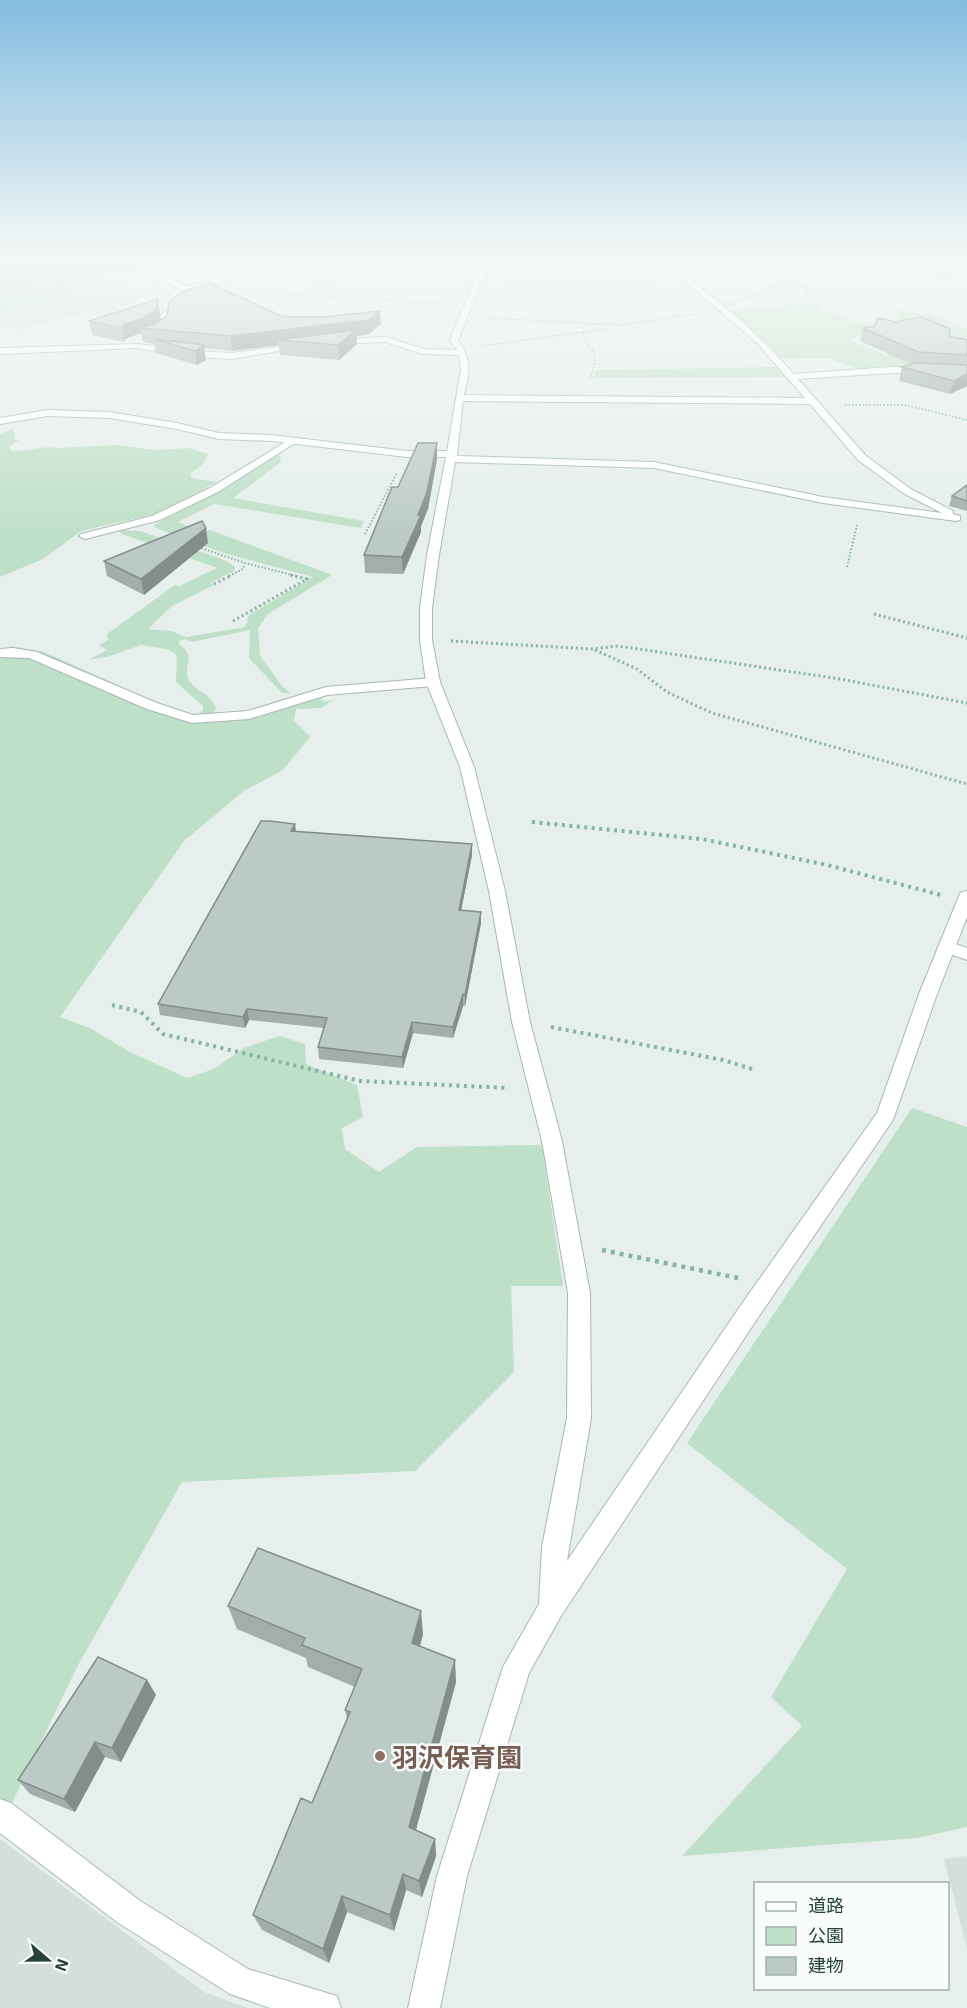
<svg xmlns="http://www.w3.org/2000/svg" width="967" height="2008" viewBox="0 0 967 2008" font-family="'Exo 2','Noto Sans JP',sans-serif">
	<rect width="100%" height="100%" fill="#e6efeb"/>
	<path fill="#d4dfda" d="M102,278l50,15 -50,24 -17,-4 -67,17 -10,-3 -8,3v-17l39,-7 41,-21z
		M0,1839l204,153 44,16h-248z
		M967,1856v92l-23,-89z"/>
	<path fill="#bfe0c8" d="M94,255h110l-20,2 -44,12 -57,8 -26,9 -57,4v-33l90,1z
		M107,275l-38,14 4,6 -2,3 -71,15v-21l57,-4 35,-11z
		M796,278l9,7 5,8 -18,12 28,-1 1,7 13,2 20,10h44l-2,-13 47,6 10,9 14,3v35l-96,-29 -18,4 -1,3 34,14 17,-4 44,16 -88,2 -32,-11 -45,1 -50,-48c19,-3 59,-1 72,-17l-4,-8 -11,-5 -56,24 -6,2 -5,-3 40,-13 21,-12z
		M778,367l8,10 -193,1 3,-8z
		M12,429l4,7 -3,3 6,1 -10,7 3,4c12,0 36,-6 45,-3l60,-3 39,5 33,-2 19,6 -6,11 -12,9 2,4 25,4 -58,31 -78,18 -38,28 -43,18v-143z
		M279,452l2,10 -48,36 130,23 -2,7 -147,-24 -36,18 25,11 7,-3 122,45 -64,39 -10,14 2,28 23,31 7,6 13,1 -21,-1 -33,-35 1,-28 -58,12 -7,-3 -6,2v3c18,13 4,19 9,34 6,14 23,14 28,31l-8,10c32,9 79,-13 111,-23l4,6 10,-2 -12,8 -25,1 -2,12 16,16 -28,34 -37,19 -61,51 -124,176 30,11 40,24 57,26 27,-9 30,-21 35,-12 26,8 1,20 51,21 6,32 -21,11 3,21 34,23 38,-25 125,-2 21,141h-52l3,86 -99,99 -233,11 -105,185 -77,161v-1168l10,-14 34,6 125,56 26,8 8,-5v-5l-27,-24 1,-24 -2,-5 -9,-4 -25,-4 -34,12 -19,3 19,-10 -8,-5 9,-5 -1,-6 68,-49 4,1 38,-18 -95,-34 -4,-4 22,1 87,30 8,6 -1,4 -24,12 4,2 -42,21 -24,23 23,2 15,6 59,-10 4,-12 64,-38 -93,-25 -64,-24 -2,-3 73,-38z
		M912,1108l55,19v700l-50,11 -235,18 120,-130 -31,-29 76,-128 -160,-126z"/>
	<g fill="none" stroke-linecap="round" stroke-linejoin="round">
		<defs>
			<path id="service" d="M212,261h6l31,13 -7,2 -30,-11z
				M151,274h6l37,15 -7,2 -36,-13z
				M292,438l5,3 -2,2 -77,49 -58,28 -75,19 -6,-3 2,-2 71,-18 58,-28z
				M13,648l24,4 120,51 36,12 55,-4 78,-24 107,-9 7,4 -7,4 -106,9 -78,24 -57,4 -45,-14 -118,-51 -29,-1v-8z
				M947,941l20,7v12l-26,-9 -3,-4 3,-4z
				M0,1799l11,4 128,97 109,69 89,27 4,12h-71l-40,-14 -113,-72 -117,-89z"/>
			<path id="minor" d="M99,255h7l-7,5 -4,-2z
				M489,255h7l-14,26 -24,59c15,21 11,32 6,55l341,3 -48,-55 -65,-56 -48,-32h8c55,34 98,70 142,119l97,-7 76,3v6l-76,-3 -93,6 68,77 45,33 42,22v3l7,2v4l-4,1 -133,-18 -169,-35 -199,-6 -16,93 -7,53v32l8,42 34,85 31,124 25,131 32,119 28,152 1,125 -24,143 174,-256 136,-192 42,-119 40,-98 2,-4 6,-1v26l-30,77 -44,126 -136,199 -196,297 -32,57 -62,203 -27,132h-32l29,-132 66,-209 36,-63 3,-57 25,-129 1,-125 -26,-152 -30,-119 -23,-131 -29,-124 -34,-85 -6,-42v-32l7,-53 19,-98h-39l-136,-16 -52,-2 -42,-10 -68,-11 -62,-2 -47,8v-6l47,-8 62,2 68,11 42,10 52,2 136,16h40l14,-82 -2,-14 -36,-1 -38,-12 -52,2 -4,-2 4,-2 53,-3 38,12 33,1 -7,-10 24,-59zM463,401l347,3 48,56 45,33 39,20 -119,-16 -169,-35 -197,-6z
				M743,255l20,3 26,-2 -26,6z
				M245,272l3,4 -68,17 7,5 -18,18 -1,12 -12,7 -7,-2 12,-8v-10l17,-17 -8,-3v-4z
				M137,344l57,7 38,2 71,-9 4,2 -75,13 -38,-2 -57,-9 -137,6v-6z"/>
		</defs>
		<use href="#service" stroke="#a8b8b2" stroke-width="2"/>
		<use href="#minor" stroke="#a8b8b2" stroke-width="2"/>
		<path stroke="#86b3a5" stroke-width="1.5" stroke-dasharray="1.5 2" stroke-linecap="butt" d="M893,255l57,23h17
			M0,258h77
			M259,258l19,1
			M177,262l19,-6
			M265,266l24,-11
			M116,273l19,-2
			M898,275l50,3
			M503,282l151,3
			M0,291l57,-4 33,-11
			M301,294l9,-7 27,-8 57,-24
			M268,313l22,-18 156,9
			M276,316l62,1
			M487,318l133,7 74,-11
			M582,332c8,25 19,13 8,47
			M482,346l123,-17 1,-4"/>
		<path stroke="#86b3a5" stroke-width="2" stroke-dasharray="1.5 2" stroke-linecap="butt" d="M845,405h61l61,15
			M365,534l32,-61
			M198,547l47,16 51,13
			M847,567l10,-42
			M229,576l14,-7 2,-6"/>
		<path stroke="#86b3a5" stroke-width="3" stroke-dasharray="2 3" stroke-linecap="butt" d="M214,584l18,-9
			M874,614l93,24
			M233,621l74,-42 -17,-4
			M451,641l141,8 26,-3 222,33 127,24
			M595,650l42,19 30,23 45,21 255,71"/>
		<path stroke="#86b3a5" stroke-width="4" stroke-dasharray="3 4.5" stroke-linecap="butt" d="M532,822l170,17 125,26 114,30
			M112,1005l29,7 22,22 197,47 149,7
			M551,1027l172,33 29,9"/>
		<path stroke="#86b3a5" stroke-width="4.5" stroke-dasharray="4 5" stroke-linecap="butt" d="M602,1250l136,28"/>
		<use href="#service" fill="#fff" fill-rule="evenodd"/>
		<use href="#minor" fill="#fff" fill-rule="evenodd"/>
	</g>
	<path fill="#a1aea9" d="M158,299l2,14 -1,8 124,-4 98,7 -12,10 -12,2v8l-18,16 -59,-5 -1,-10 -47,6 -28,-3 2,12 -9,5 -41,-12 -2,-9 -11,-2 -2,-9 -16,6 -1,3 -32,-7 -3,-14z
		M863,328l86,8 18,4v46l-17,8 -51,-13 3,-14 9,-3 -51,-23z
		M437,443v16l-9,50 -7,17v6l-18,42 -38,-1 -1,-18 34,-68z
		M967,485v26l-18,-5 3,-10z
		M208,543l-64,52 -37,-19 -3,-15z
		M295,824l1,8 176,12v11l-11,55 20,2v11l-16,83h-2l-10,32 -40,-5 -10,35 -84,-9 -1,-12 6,-19 -75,-8 -4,8 -85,-13 -2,-11z
		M228,1606l195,28 -3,12 36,36 -40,148 19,9 1,17 -14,41 -16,-7 -12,41 -47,-19 -18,51 -67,-33 -9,-15 59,-112 35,-84 -2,-9 10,-23 -47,-20 -2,-9 -69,-29z
		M147,1680l9,15 -35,67 -16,-5 -30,55 -45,-18 -12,-14z"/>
	<path fill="#838d89" d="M158,299l2,14 -1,11 -19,4 1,5 -16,6 -1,3 -2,-14 1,-3z
		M380,311l1,13 -12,10 -12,2v8l-18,16 -1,-15 -60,-5 1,5 -47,6 -2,-15z
		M204,345l2,15 -9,5 -2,-14z
		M967,374v12l-17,8 4,-13z
		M437,443v16l-9,50 -7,17v6l-18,42 -1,-17 16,-42z
		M206,528l2,15 -64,52 -3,-16z
		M295,824l1,11 -5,-4z
		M472,844v11l-13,66v-11z
		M481,912v11l-16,83v-11z
		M463,994v12l-10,32v-11z
		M247,1009l2,11 -4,8 -2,-11z
		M412,1022l1,11 -10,35 -1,-11z
		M421,1611l2,23 -8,31 -3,-22z
		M455,1660l1,22 -44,162 -3,-17z
		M147,1680l9,15 -35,67 -9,-14z
		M95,1742l10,15 -30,55 -11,-13z
		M435,1839l1,17 -14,41 -3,-16z
		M403,1874l3,16 -12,41 -4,-16z
		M342,1896l5,16 -18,51 -6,-14z"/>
	<path fill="#bbcac4" stroke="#838d89" stroke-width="1.5" d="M210,283l73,34h41l56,-6 -12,9 -138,16 -90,-8 11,-2 16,-10 2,-13 12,-11z
		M158,299l-2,11 -13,8 -20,7 -1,3 -33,-7z
		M922,317l28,12 -1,7 18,4v15l-49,-3 -55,-24 12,-2 3,-8 17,4z
		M356,330l-18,15 -60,-5z
		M154,339l50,6 -9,6z
		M915,363l52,2v9l-13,7 -52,-14z
		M418,443h19l-10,49 -9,23h3l-19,42 -38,-2 28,-68h6z
		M967,485v16l-15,-5z
		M202,521l4,7 -65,51 -37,-18z
		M261,821h9l25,3 -4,7 181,13 -13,66 22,2 -16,83 -2,-1 -10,33 -41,-5 -10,35 -84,-10 9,-29 -80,-9 -4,8 -85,-13z
		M258,1548l163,63 -9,32 43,17 -46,167 26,12 -16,42 -16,-7 -13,41 -48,-19 -19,53 -70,-34 48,-117 11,5 38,-91 -5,-2 17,-41 -60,-24 3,-7 -77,-32z
		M98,1657l49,23 -35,68 -17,-6 -31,57 -46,-19z"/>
	<linearGradient id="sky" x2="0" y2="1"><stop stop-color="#84bce0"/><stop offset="0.48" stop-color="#f4f8f6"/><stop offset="1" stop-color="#f4f8f6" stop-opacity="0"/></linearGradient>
	<rect width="967" height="536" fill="url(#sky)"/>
	<circle fill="#8d6e63" stroke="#f7fbf9" stroke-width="2" cx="380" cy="1756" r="6"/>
	<g text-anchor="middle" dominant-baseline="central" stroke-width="5" stroke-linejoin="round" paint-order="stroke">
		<g font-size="26" font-weight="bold" fill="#785e54" stroke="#f7fbf9" text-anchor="start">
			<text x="392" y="1756">羽沢保育園</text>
		</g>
	</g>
	<rect x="754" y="1882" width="195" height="108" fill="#f7fbf9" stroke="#a3b1ad" stroke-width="1.5"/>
	<rect x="766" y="1902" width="30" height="9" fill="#ffffff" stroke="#a3b1ad" stroke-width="1.5"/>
	<text x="808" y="1912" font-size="18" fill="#24423a">道路</text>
	<rect x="766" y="1927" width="30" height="18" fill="#bfe0c8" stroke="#a3b1ad" stroke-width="1.5"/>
	<text x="808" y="1942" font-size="18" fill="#24423a">公園</text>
	<rect x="766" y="1957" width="30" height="18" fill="#bbcac4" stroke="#a3b1ad" stroke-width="1.5"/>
	<text x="808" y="1972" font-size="18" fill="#24423a">建物</text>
	<g transform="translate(48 1960) rotate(110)" stroke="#f7fbf9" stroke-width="4.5" paint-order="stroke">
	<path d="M0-4.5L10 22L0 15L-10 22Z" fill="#24423a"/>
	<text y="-9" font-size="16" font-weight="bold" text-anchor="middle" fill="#24423a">N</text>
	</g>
</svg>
